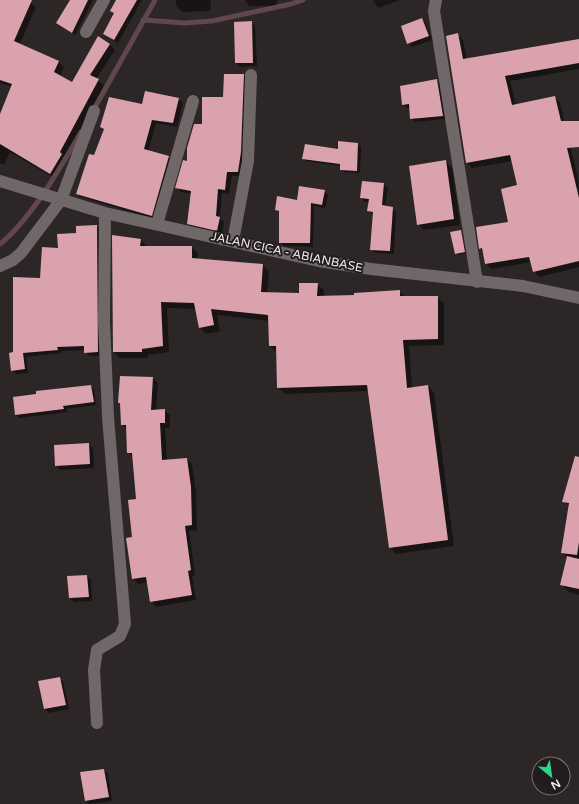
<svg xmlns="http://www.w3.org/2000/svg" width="579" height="804" viewBox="0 0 579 804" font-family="'Varela Round',sans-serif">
	<rect width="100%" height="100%" fill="#2d2627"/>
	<path fill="#0007" d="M8,0h19l9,7 -16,37 39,18 5,5 -4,9 13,7 36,-39 6,6 -19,29 8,6 -39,73 2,2 -11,19 -46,-27 -6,13 -4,-2v-47l12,-29 -12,-4v-78z
		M71,0h22l-18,35 -18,-12z
		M118,0h24l-24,43 -14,-9 11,-20 -3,-3z
		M176,0h35l-1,11 -28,1 -6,-6z
		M245,0h32v6h-28z
		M373,0h27l-22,8z
		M422,19l4,4 6,17 -20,7 -4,-4z
		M251,22l4,4 2,40 -17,1 -4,-4z
		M457,34l6,6 4,20 112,-20v29l-69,12 6,25 39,-9 5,6 19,80v84l-40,10 -5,-6 -2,-9 -40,7 -6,-5 -2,-12 -4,-4 29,-25 10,-37 -6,-25 -41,7 -5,-5z
		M243,75l5,5 -6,96h-10l-3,18 -7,-1 -2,25 4,4 -2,12 -30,-6 -4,-5 4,-29 -11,-2 -4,-5 26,-62z
		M437,80l4,4 5,35 -31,3 -4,-4 -1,-10h-3l-4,-4z
		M146,92l33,7 4,4 -6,24 -21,-4 -8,29 20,5 4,4 -17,58 -74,-22 -4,-3 28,-63 -4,-4 41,-22z
		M339,142l19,2 3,3 -1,26 -16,-1 -3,-2v-4l-35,-5 -3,-3 36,-8z
		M446,162l6,6 8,57 -36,5 -6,-6z
		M363,182l21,2 4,4 -3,19 7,1 4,4 -2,42 -19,-1 -4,-4 3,-34 -6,-4 1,-9h-4l-4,-4z
		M324,191l4,4 -3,13 -11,-2 -1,41 -30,-1 -3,-4 -1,-29 -3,-3z
		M97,226l3,4 1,126h-12l-4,-6 -24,1v2l-35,4 2,16 -12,1 -4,-4 2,-17 27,-74 18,-29 18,-16z
		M461,231l5,22 -8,2 -2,-2z
		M141,240l6,7h45l6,6v6l65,6 6,7 -2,21 33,1 17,-10 7,6v7l31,-1 44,-5 7,6h31l7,6v42l-35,1 3,42 16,-2 6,7 20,153 -58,8 -6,-6 -21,-157 -84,3 -7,-7 -1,-34 -7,-7 -1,-25 -52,-6 3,16 -14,3 -6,-6 -4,-19 -29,-1 2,44 -21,3v3h-28l-6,-6z
		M152,378l6,5 -2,27h8l6,5v13h-5l2,33 20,-2 5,5 4,29 1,37 -8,1 6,44 -3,1 4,24 -40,7 -5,-6 -3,-19 -10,2 -5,-6 4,-78 -4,-43 -5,-5 -1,-23 -5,-4z
		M91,386l3,4 2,15 -30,4 1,3 -48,6 -3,-4z
		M89,444l4,4 1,20 -34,2 -4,-4z
		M579,484v111l-10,-3 -8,-8 6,-27 -5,-5 7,-46 -6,-5z
		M87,576l4,4 1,21 -18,1 -4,-4 -2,-21z
		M59,678l4,4 6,27 -20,4 -4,-4z
		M104,770l4,4 4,27 -23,3 -3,-3 -5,-28z"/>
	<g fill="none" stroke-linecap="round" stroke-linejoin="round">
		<path stroke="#60474d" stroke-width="5" d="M143,20l42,3 27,-2 79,-17 12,-4
			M93,111l62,-111
			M0,244c31,-25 61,-77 81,-112"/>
	</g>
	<path fill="#d9a2ad" d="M0,0h32l-18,41 45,20 -5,11 18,10 26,-46 12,8 -20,31 9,4 -39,73 2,2 -12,20 -50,-30v-30l12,-30 -12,-4z
		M70,0h18l-16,33 -16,-10z
		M116,0h21l-23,40 -11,-6 11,-21 -4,-2z
		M422,18l7,18 -22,8 -6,-18z
		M252,21l1,42h-18l-1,-41z
		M458,33l5,26 116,-20v24l-74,13 7,29 43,-9 6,25h18v26l-12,1 12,50v63l-46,11 -4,-15 -44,7 -3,-16 -3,1 -3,-22 32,-5 -7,-33 16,-4 -7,-30 -44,8 -20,-127z
		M224,74h20l-3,78 -3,20h-11l-2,18 -7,-1 -2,27 4,1 -3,14 -30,-7 4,-33 -16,-3 8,-28 4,1v-13l7,-24h8v-27h21z
		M437,79l6,37 -33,3 -1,-15 -7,1 -2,-19z
		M145,91l34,7 -6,25 -21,-3 -8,29 25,7 -17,60 -76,-22 13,-40 5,1 10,-26 -4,-2 9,-30 33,7z
		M338,141l20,2 -1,28 -17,-1v-6l-38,-5 3,-15 33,5z
		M446,160l8,59 -37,6 -8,-59z
		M362,181l22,2 -2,22 11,2 -3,44 -20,-1 3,-38 -6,-1 2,-12 -9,-1z
		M299,186l26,4 -3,15 -11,-2 -1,40h-31v-32l-4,-1 2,-14 20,4z
		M97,225l1,127 -14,1v-7l-27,1 1,3 -35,3 2,16 -14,2 -2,-18 4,-1v-75l27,1 2,-31 16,1 -1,-14 19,-1v-7z
		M461,230l4,22 -10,2 -5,-22z
		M112,235l29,4 -1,7h52v12l71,6 -2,28 38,1v-10h19l-1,13 37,-1v-2l46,-3v6h38v43l-35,1 4,48 21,-3 20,155 -59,8 -22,-163 -90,3 -1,-42h-7l-1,-31 -57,-6 3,16 -15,3 -5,-25 -33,-1 2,44 -21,3v3h-29z
		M120,376l33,1 -2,33 14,-1v14h-5l2,37 25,-2 4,29 1,38 -7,1 6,44 -3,1 4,24 -42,7 -4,-25 -14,2 -6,-41 6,-1 -4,-37 8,-1 -4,-46h-5l-1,-28h-5l-1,-22h-2z
		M91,385l3,17 -31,4 1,3 -49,6 -2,-18 23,-3v-3z
		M89,443l1,21 -35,2 -1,-21z
		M575,456l4,1v85l-2,13 -16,-2 8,-50 -7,-1z
		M567,556l12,3v30l-19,-4z
		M87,575l2,22 -20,1 -2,-22z
		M60,677l6,28 -22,4 -6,-28z
		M104,769l5,28 -24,4 -5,-29z"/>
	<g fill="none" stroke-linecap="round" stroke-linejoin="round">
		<path stroke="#706769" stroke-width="12" d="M436,0l-2,11 43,271
			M86,32l18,-32
			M0,181l105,32 214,48 52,8 152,17 56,12
			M157,224l36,-123
			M233,241l15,-80 3,-86
			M0,266l13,-6 8,-7 40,-53 33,-89
			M97,723l-3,-53 3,-20 23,-14 5,-12 -17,-207 -4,-96 1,-108"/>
	</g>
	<g text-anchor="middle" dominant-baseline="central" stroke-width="4" stroke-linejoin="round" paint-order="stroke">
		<g font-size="12" fill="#f2edee" stroke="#231c1e">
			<text transform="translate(287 252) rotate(12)">JALAN CICA - ABIANBASE</text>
		</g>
	</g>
	<g transform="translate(551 776) rotate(151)"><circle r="19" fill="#231c1e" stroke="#767071"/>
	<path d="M0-3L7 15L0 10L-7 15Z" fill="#29d885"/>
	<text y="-6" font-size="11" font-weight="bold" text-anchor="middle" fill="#f2edee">N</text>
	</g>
</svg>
